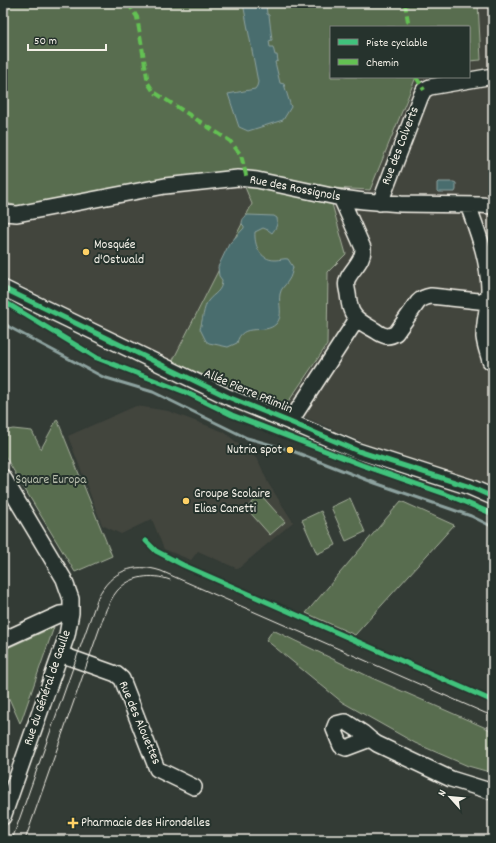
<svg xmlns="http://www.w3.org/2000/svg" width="496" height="843" viewBox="0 0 496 843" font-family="Dekko,sans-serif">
	<rect width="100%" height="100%" fill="#333b35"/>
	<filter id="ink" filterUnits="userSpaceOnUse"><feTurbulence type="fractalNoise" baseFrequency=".025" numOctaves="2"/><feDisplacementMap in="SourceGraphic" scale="8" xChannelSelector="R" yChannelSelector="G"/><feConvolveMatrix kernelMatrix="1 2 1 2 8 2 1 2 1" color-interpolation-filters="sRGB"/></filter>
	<g filter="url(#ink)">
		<path fill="#43453e" d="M478,3h15v214l-1,-1 1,17v261l-99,-38 -110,-48 43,-63 1,-73 18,-18 -14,-50v-17l38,3 46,-113h53v-16l12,-1z
			M239,173l13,31 -80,158 -169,-85v-75l18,5z
			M136,406l32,5 56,21 34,28 10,23 25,39 -55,47 -40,-18 -7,9 -27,-11 -12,-30 -31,15 -19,-9 -34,-89z"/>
		<path fill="#596d50" stroke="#a6af9c" d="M3,3h475l3,57 -12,1v-34h-138v50h85l-46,113 -38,-2v16l14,50 -18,18 -1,73 -43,63 -112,-46 80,-158 -13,-31 -218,34 -18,-5z
			M57,419l55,137 -37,16 -72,-119v-22l10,-2 19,2 9,18z
			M261,495l24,27 -15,13 -24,-27z
			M350,498l15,34 -19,9 -15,-34z
			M401,501l53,24 -99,110 -49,-22z
			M321,511l15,34 -19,9 -15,-34z
			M54,627l-32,92 -2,4 -17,-38v-35z
			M273,630l99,48 121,53v42l-25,-7 -53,-23 -73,-41 -76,-62z"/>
		<path fill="#496d6e" stroke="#8da29f" d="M243,3h23l1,11 2,1 3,25 -3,1 1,6h3l2,8h2l1,6 -3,1 5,21 4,1 7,23 -8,13 -35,11 -9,-4 -11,-33 27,-5 2,-3 1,-4z
			M438,182h16l2,1v7l-1,2h-17l-1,-1v-8z
			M248,215l26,1 3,2c1,6 -1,10 -5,15l-4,-3 -5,-2 -8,4c-1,13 5,28 20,28 5,0 9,-2 13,-1l5,8c-1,5 -2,10 -5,14 -3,5 -7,7 -8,13 -2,10 4,22 -4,30 -12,12 -34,-3 -39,19l-9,4 -19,-4 -3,-2 -6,-12c2,-6 4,-23 8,-28 6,-8 14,-9 14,-21l-3,-4 -1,-9 11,-23 15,-16v-2l-2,-2c0,-5 2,-7 6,-9z"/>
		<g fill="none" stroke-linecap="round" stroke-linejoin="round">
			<path stroke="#8da29f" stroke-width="3" d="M3,322l6,5 94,50 50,15 94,46 43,12 85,33 96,33 22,11"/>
			<defs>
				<path id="minor" d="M341,198l22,50c1,12 -10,20 -15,30 -3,5 -1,10 0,16 1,6 1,12 4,18 4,9 16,14 24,19 7,5 12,7 20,2l22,-31c4,-4 7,-5 13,-6l57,6
					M380,203l40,-105 4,-8 6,-3 63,-11
					M468,205c10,28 20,53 21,83 0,17 -5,33 -5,49 1,9 4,16 6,24
					M3,213l14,1 148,-28 73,-8 19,2 84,18 23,3 37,3 79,1 13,1
					M3,288l225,109 62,25 68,29 112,36 23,10
					M290,422l67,-103
					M3,477l61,102 7,20v14l-4,22 -64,182
					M3,640l57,-26 11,-1
					M60,654l56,20 6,5 35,90 37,18
					M370,739l-24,9 -5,-2 -7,-17 2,-5 8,-2h2l17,11 7,6 7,5 74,35 42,13"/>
			</defs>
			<use href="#minor" stroke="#f4f1e8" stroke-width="18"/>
			<use href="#minor" stroke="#26332d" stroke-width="15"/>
			<path stroke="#f4f1e8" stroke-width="1" d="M12,840l86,-243c13,-26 36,-35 63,-26l324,142 8,2
				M25,840l81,-230c3,-6 6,-13 11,-19 13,-15 35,-18 53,-11"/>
			<path stroke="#63c152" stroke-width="4" stroke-dasharray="8 4" stroke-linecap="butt" d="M128,3l9,14 11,66 6,9 76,49 11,14 6,24
				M406,3l-1,1 4,23
				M416,77l8,13"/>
			<defs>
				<path id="cycleway" d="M3,288l225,109 62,25 68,29 112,36 23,10
					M3,301l94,57 88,34 47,23 130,50 86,30 45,19
					M146,541l10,10 27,14 310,136"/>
			</defs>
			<use href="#cycleway" stroke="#26332d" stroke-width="8"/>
			<use href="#cycleway" stroke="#40c37c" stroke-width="5"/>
		</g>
	</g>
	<g fill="#ffd166" stroke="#26332d" stroke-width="1.5">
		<circle cx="86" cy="252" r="4"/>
		<circle cx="290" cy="450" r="4"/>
		<circle cx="186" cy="501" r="4"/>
		<path d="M71 817h4v4h4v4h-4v4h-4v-4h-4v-4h4z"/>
	</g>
	<g text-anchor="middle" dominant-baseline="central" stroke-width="4" stroke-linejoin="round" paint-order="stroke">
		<g font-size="13" fill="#f4f1e8" stroke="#26332d">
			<text transform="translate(401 146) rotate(-69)">Rue des Colverts</text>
			<text transform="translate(295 189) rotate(11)">Rue des Rossignols</text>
			<text transform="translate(248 392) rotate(23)">Allée Pierre Pflimlin</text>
			<text transform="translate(48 688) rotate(-71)">Rue du Général de Gaulle</text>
			<text transform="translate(139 723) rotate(67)">Rue des Alouettes</text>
		</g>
		<g font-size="13" fill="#f4f1e8" stroke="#26332d" text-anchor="start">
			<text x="94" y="245">Mosquée<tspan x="94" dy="15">d'Ostwald</tspan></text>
			<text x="282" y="450" text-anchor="end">Nutria spot</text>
			<text x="194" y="494">Groupe Scolaire<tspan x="194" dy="15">Elias Canetti</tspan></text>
			<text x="81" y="823">Pharmacie des Hirondelles</text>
		</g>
		<g font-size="13" fill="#b6bcab" stroke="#26332d">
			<text x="51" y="480">Square Europa</text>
		</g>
	</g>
	<rect width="496" height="843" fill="none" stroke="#26332d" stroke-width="16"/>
	<rect x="8" y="8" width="480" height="827" fill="none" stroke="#f4f1e8" stroke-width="1.5" filter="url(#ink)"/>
	<rect x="330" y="26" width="140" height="52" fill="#26332d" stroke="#787f78"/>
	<rect x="338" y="39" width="20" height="6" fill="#40c37c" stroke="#787f78"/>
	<text x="366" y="46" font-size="12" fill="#f4f1e8">Piste cyclable</text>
	<rect x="338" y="59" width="20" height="6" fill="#63c152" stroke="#787f78"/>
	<text x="366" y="66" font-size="12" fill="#f4f1e8">Chemin</text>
	<g transform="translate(450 797) rotate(297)" stroke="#26332d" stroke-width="3" paint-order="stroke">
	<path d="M0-3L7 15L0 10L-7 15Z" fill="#f4f1e8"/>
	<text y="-6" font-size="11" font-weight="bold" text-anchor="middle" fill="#f4f1e8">N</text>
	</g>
	<path d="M28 44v6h78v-6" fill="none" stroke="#f4f1e8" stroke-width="2"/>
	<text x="34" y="44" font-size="12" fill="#f4f1e8" stroke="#26332d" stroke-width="3" paint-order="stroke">50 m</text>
</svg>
